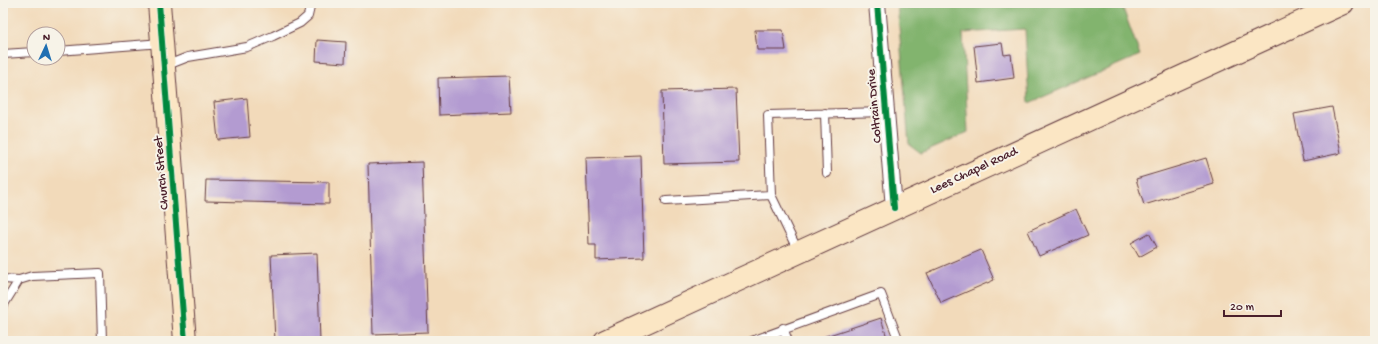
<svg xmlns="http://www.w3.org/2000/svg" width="1378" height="344" viewBox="0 0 1378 344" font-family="'Gochi Hand',sans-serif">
	<rect width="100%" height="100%" fill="#f7f3e8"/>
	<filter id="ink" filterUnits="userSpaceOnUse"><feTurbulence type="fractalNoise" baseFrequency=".025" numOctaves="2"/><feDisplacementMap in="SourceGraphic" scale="8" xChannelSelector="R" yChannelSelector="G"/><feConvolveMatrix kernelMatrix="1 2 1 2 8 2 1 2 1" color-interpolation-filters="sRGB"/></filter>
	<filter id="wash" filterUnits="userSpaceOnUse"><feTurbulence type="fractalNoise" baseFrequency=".012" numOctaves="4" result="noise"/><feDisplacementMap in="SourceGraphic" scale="16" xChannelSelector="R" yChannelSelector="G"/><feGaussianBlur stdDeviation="0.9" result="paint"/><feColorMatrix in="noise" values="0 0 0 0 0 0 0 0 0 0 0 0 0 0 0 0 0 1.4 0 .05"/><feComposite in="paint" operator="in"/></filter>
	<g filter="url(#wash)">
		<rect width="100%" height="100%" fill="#f2daba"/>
		<path fill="#82b46e" stroke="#666a4c" d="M897,3h224l19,52 -111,48 -4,-74 -62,4 5,99 -47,21 -12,-9z"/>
		<g id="blocks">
			<path fill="#b39bd1" d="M755,30h28l3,20h-29z
				M317,40l29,2 -1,21 -29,-2z
				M1002,43l2,12 7,-1 3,24 -36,5 -4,-37z
				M509,76l2,36 -72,3 -1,-37z
				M736,89l3,73 -75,2 -2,-73z
				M247,98l3,39 -32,3 -4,-38z
				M1332,107l9,46 -38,8 -9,-47z
				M641,156l3,102 -48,2v-15h-7l-3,-87z
				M1206,158l8,26 -70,21 -8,-26z
				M422,162l6,170 -55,2 -5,-170z
				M206,180l123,2v22l-124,-3z
				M1076,209l12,26 -49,21 -11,-25z
				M1149,233l8,14 -18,10 -8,-14z
				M981,250l13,30 -53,23 -14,-30z
				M317,253l3,88h-45l-4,-86z
				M881,318l7,23h-68v-3z"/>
		</g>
	</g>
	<g filter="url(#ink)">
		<use href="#blocks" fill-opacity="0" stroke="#633b40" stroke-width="1"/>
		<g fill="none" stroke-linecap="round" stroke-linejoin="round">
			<defs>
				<path id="lane" d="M58,51l104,-8
					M3,54l31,-2
					M165,66l23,-9 59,-10 26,-11 27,-13 8,-7 3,-13
					M825,113l2,60
					M666,201l105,-6
					M798,251l-27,-56 -3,-80 118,-3
					M3,279l16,1
					M3,306l16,-26 13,-4 68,-3 2,68
					M783,328l5,13
					M752,341l129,-47 18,47"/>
				<path id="street" d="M877,3l17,205"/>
				<path id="secondary" d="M159,3l26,338
					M605,341l738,-338"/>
			</defs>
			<use href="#lane" stroke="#633b40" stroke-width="10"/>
			<use href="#street" stroke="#633b40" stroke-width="18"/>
			<use href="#secondary" stroke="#633b40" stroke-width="24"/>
			<use href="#lane" stroke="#fff" stroke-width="8"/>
			<use href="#street" stroke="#fff" stroke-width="16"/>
			<use href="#secondary" stroke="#fbe6c4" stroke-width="22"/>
			<defs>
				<path id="cycleway" d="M159,3l26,338
					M877,3l17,205"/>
			</defs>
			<use href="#cycleway" stroke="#f7f3e8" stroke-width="8"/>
			<use href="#cycleway" stroke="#00873e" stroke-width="6"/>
		</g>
	</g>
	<g text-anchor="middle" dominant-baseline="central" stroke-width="4" stroke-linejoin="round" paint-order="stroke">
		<g font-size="13" fill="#4a1f2b" stroke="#f7f3e8">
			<text transform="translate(875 106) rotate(-95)">Coltrain Drive</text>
			<text transform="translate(974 171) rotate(-25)">Lees Chapel Road</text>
			<text transform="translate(162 173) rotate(-95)">Church Street</text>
		</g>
	</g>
	<rect width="1378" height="344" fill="none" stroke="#f7f3e8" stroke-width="16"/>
	<g transform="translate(46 46) rotate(4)"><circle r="19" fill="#f7f3e8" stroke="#b29e9c"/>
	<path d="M0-3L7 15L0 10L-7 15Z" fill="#1f6fb2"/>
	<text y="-6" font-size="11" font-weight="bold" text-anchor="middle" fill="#4a1f2b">N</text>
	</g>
	<path d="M1224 310v6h57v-6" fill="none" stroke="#4a1f2b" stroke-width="2"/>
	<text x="1230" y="310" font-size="12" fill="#4a1f2b" stroke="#f7f3e8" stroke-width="3" paint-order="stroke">20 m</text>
</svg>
